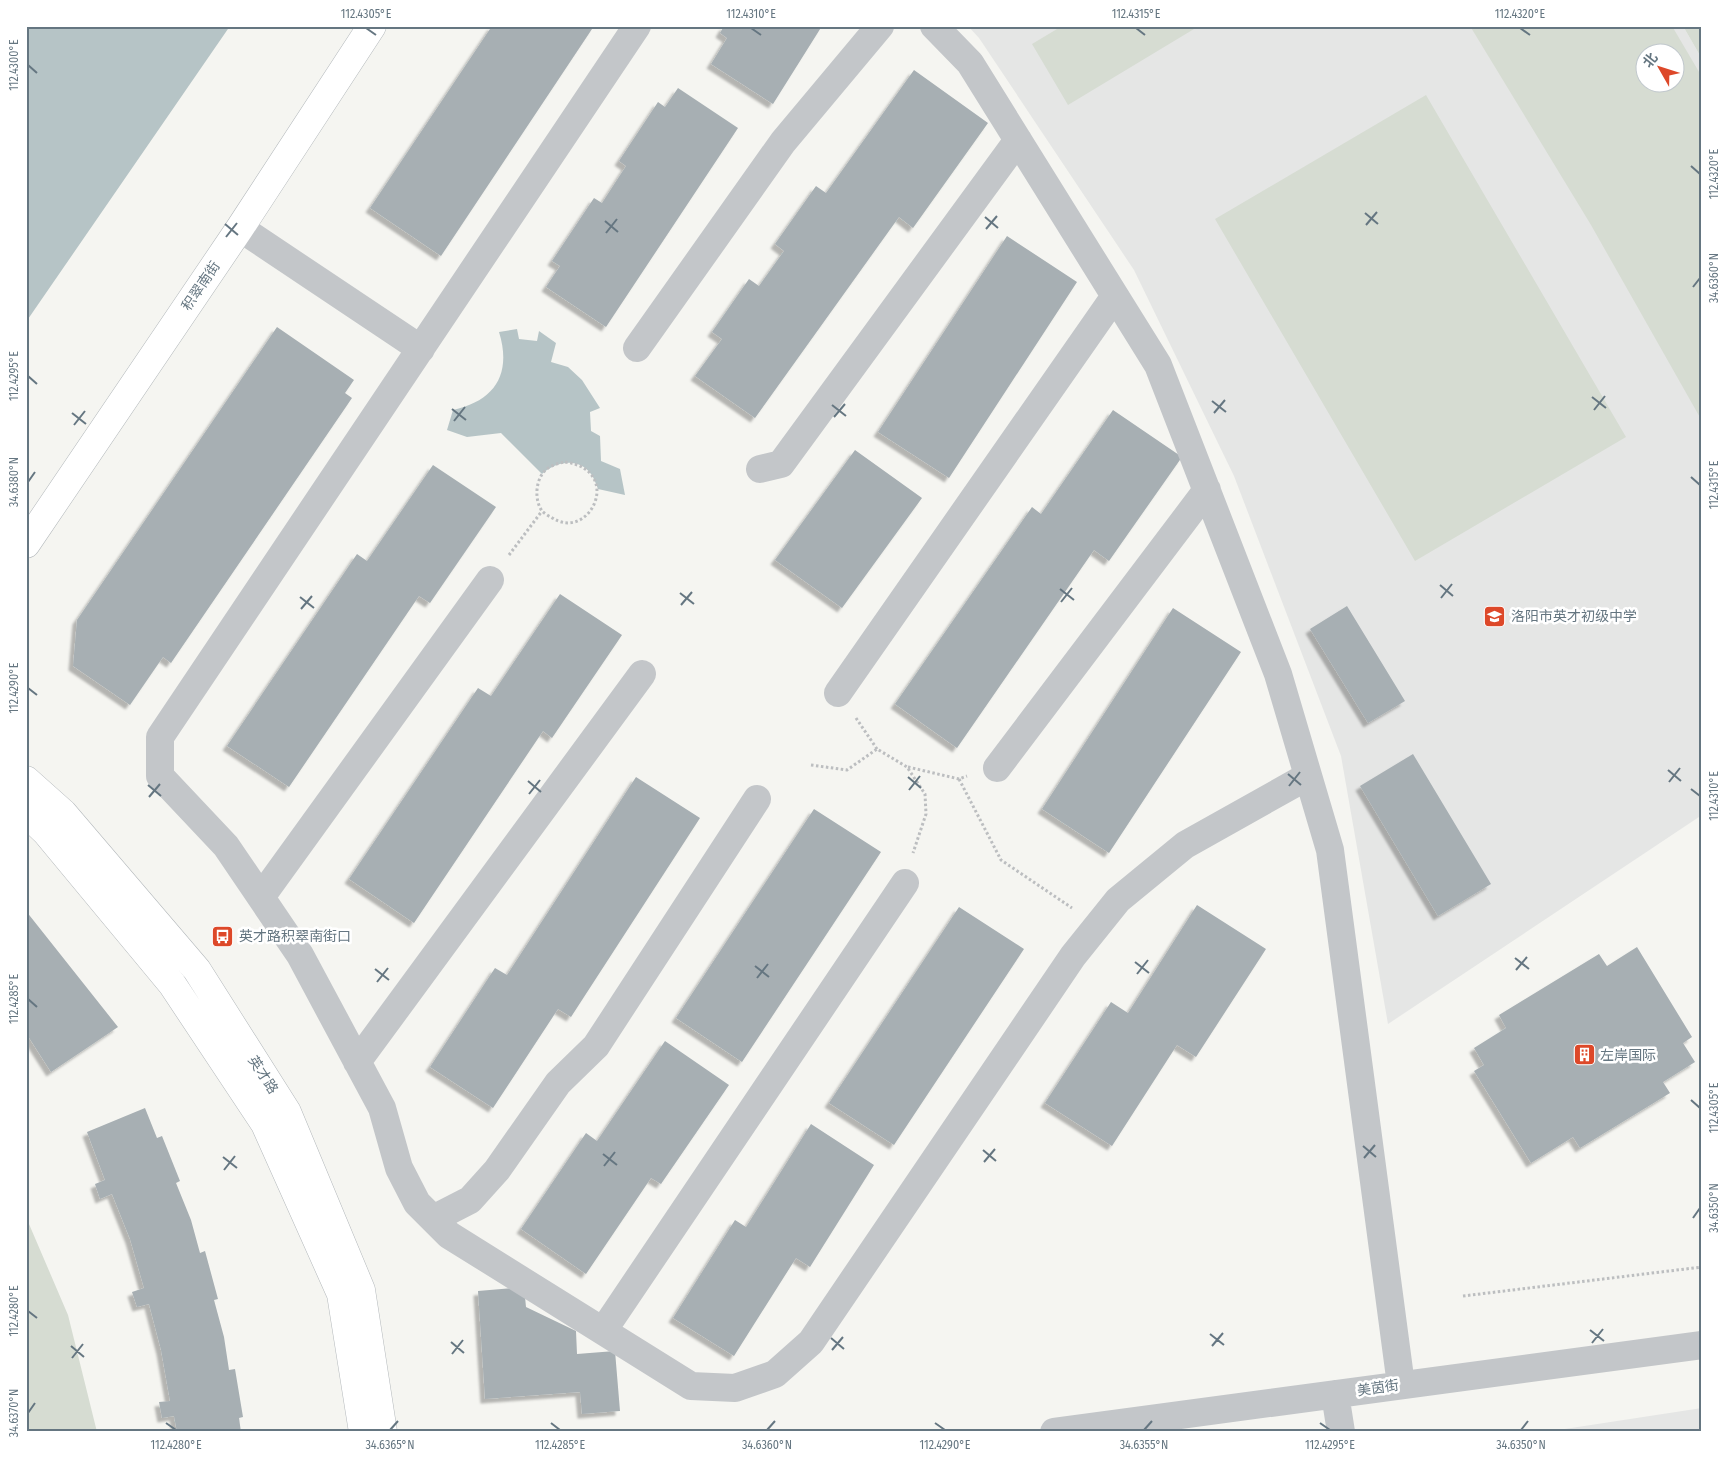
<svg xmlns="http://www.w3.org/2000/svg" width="1728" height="1458" viewBox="0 0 1728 1458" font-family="'Fira Sans Condensed','Noto Sans SC',sans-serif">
	<defs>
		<filter id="shadow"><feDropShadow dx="-4.5" dy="4.5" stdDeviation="1" flood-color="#0004"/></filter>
	</defs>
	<rect width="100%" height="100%" fill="#f5f5f1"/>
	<path fill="#e5e6e5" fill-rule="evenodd" d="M968,26h715l19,33v756l-314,209 -47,-268 -107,-280 -100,-206 -155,-232zM1646,52h30v30h-30z
		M1702,1408v24h-157z"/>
	<path fill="#d6dcd2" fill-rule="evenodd" d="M1062,26h137l-131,79 -36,-61z
		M1470,26h202l30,51v344l-111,-196zM1646,52h30v30h-30z
		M1683,26h19v33z
		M1426,95l200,342 -211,124 -200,-342z
		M26,1217l42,98 29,117h-71z"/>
	<path fill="#b6c4c6" d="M26,26h204l-204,296z
		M517,329l2,10 18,2 2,-10 17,12 -5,19 17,5 14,13 18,28 -10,4 1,19 9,5 1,25 19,8 5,26 -27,-6c-2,-5 -4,-11 -7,-15 -12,-17 -35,-13 -49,0l-41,-41 -34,4 -20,-7 6,-20c42,-9 59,-36 46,-78z"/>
	<path fill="#a7afb3" filter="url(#shadow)" d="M492,26h102l-153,230 -71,-48z
		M724,26h98l-49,78 -62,-40 16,-26 -7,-5z
		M914,70l74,53 -75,105 -14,-11 -144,201 -60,-42 27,-37 -10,-7 37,-53 10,7 25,-35 -9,-7 41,-58 10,7z
		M678,88l60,40 -132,199 -60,-40 14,-21 -8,-5 42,-63 8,5 24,-37 -7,-5 39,-59 7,5z
		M1007,236l70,46 -128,196 -71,-46z
		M277,327l77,53 -9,13 7,5 -181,265 -8,-6 -33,48 -57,-39 4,-46z
		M1113,410l69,47 -73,104 -15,-11 -137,198 -62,-44 137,-197 9,7z
		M855,450l67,48 -80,110 -67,-48z
		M433,465l63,42 -66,96 -11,-7 -130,191 -62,-41 130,-192 10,7z
		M560,594l62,41 -70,103 -9,-7 -129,192 -65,-44 129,-191 13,8z
		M1347,606l58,95 -37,22 -58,-94z
		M1173,608l68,44 -132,201 -67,-44z
		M1413,754l78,130 -53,32 -78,-130z
		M636,777l64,41 -129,199 -13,-8 -65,99 -63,-41 65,-99 12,7z
		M814,809l67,43 -139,210 -66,-44z
		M1197,905l69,44 -70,108 -19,-12 -65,101 -67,-43 66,-101 17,11z
		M959,907l65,42 -130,196 -65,-42z
		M26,911l92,116 -67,45 -25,-39z
		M1637,947l55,90 -9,6 12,19 -32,20 7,11 -90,55 -7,-11 -42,26 -57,-92 10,-6 -10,-17 32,-20 -7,-13 100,-61 8,12z
		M665,1041l64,44 -68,99 -10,-6 -65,96 -65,-45 65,-96 11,8z
		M145,1108l12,30 5,-2 18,45 -4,2 15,37 9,33 5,-2 13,48 -4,1 10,37 5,33 6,-1 8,48 -4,1 2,14h-64l-3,-16 -12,2 -3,-16 11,-1 -9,-51 -12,-46 -12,3 -5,-15 12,-4 -14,-49 -18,-45 -12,5 -5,-15 10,-4 -18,-48z
		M811,1124l63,41 -64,102 -14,-9 -62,98 -61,-38 62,-98 11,7z
		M524,1287l2,20 50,24 1,23 38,-3 5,60 -38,3 -2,-22 -95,7 -7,-108z"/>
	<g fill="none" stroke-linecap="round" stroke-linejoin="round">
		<defs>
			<path id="major" d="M26,544l214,-316 132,-202
				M26,780l37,33 134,157 90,142 74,178 22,142
				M26,813l20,19 126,152 93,140 76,170 22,138"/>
		</defs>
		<use href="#major" stroke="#b3b8bb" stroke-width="29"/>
		<path stroke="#bcbec0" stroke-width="3" stroke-dasharray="2.5 2.5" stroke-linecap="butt" d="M565,462c60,8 24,82 -14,55 -3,-1 -7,-4 -9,-6 -9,-13 -6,-37 8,-44 5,-3 10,-4 15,-5z
			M509,555l33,-44
			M856,718l21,31
			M811,765l36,5 30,-21 30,18 18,27 1,20 -13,39
			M908,767l51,12 8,-3
			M959,779l42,81 71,48
			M1463,1296l239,-29"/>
		<path stroke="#c3c6c9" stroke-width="28" d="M637,26l-477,711v39l66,70 74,109 82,153 17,60 18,35 32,32 242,151 44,2 40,-14 36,-32 262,-386 45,-56 67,-55 123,-69
			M934,26l36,37 188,302 120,309 52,176 71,535
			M240,228l181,121
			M637,348l146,-206 97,-116
			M760,469l21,-5 237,-324
			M838,693l277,-397
			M997,768l210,-278
			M261,897l229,-317
			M357,1062l285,-388
			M433,1219l37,-19 27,-30 61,-87 38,-37 161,-247
			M603,1331l302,-448
			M1335,1394l6,38
			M1054,1432l648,-87"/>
		<use href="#major" stroke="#fff" stroke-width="28"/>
	</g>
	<path fill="none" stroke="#657681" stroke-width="2" d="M366,28l10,7M751,28l10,7M1136,28l9,7M1520,28l10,7M28,65l9,8M1691,166l9,8M1365,213l13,11M985,217l13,11M605,221l13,11M225,224l13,11M1366,225l11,-13M986,229l11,-13M606,233l11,-14M226,237l11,-14M1693,287l7,-9M28,376l9,8M1592,397l14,11M1212,401l14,11M832,405l14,11M452,409l14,11M1594,410l11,-14M72,413l14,11M1214,413l11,-13M834,417l11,-13M454,421l11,-14M74,425l11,-14M1691,477l9,8M28,482l7,-10M1440,585l13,11M1060,589l14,11M680,593l14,11M300,597l14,11M1441,598l11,-14M1061,602l11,-14M681,605l11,-13M301,609l11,-13M28,688l9,7M1668,770l13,11M1288,774l13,11M908,777l13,11M528,781l13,11M1669,782l11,-14M148,785l13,11M1289,786l11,-14M1691,789l9,7M909,790l11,-14M529,794l11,-14M149,797l11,-13M1515,958l14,11M1135,962l14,11M755,966l14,11M375,969l14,11M1516,970l11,-13M1137,974l11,-14M757,978l11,-14M377,982l11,-14M28,999l9,8M1691,1100l9,8M1363,1146l13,11M983,1150l13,11M603,1154l14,11M223,1157l14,11M1364,1158l11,-13M984,1162l11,-13M604,1166l11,-14M224,1170l11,-14M1693,1218l7,-10M28,1311l9,7M1590,1330l14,11M1210,1334l14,11M831,1338l13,11M451,1342l13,11M1592,1343l11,-14M71,1346l13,11M1212,1346l11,-13M832,1350l11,-13M452,1354l11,-14M72,1358l11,-14M28,1413l7,-10M166,1423l10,7M551,1423l9,7M935,1423l10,7M1320,1423l10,7M390,1430l8,-9M767,1430l8,-9M1144,1430l8,-9M1521,1430l7,-9"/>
	<defs>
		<symbol id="school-square" viewBox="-11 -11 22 22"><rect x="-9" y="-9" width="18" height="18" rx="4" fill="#dd4829" stroke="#fff"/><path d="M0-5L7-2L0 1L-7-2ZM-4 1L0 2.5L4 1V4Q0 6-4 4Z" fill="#fff"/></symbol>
		<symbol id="bus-square" viewBox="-11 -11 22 22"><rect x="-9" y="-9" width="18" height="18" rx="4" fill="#dd4829" stroke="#fff"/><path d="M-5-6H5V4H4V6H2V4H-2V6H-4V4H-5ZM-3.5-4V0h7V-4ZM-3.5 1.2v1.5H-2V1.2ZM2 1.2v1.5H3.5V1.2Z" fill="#fff"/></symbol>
		<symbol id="building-square" viewBox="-11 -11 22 22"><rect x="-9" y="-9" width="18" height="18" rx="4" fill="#dd4829" stroke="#fff"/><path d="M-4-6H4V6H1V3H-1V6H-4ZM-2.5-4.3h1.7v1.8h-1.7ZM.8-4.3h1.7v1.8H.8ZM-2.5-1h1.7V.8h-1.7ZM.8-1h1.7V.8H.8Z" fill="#fff"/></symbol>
	</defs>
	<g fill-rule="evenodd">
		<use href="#school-square" x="1482" y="604" width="25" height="25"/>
		<use href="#bus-square" x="210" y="924" width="25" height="25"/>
		<use href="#building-square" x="1572" y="1042" width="25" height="25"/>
	</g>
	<g text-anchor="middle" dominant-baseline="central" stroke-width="5" stroke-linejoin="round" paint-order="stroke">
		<g font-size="14" fill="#657681" stroke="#fff">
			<text transform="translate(201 286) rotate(-56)">积翠南街</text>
			<text transform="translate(263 1075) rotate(57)">英才路</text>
			<text transform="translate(1378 1388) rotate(-8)">美茵街</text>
		</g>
		<g font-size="14" fill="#657681" stroke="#fff" text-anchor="start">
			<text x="1511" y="616">洛阳市英才初级中学</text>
			<text x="239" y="936">英才路积翠南街口</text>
			<text x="1600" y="1055">左岸国际</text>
		</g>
	</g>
	<rect width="1728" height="1458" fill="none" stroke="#ffffff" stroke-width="55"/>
	<g transform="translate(1660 68) rotate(309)"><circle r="24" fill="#ffffff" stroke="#c1c8cd"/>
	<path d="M0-4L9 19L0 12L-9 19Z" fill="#dd4829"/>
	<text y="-8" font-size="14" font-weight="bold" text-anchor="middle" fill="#657681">北</text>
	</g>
	<rect x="28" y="28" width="1672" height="1402" fill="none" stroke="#657681" stroke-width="2"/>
	<g font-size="12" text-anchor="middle" fill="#657681">
		<text x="366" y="18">112.4305°E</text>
		<text x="751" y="18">112.4310°E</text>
		<text x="1136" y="18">112.4315°E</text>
		<text x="1520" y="18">112.4320°E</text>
		<text transform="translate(14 65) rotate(-90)" y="4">112.4300°E</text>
		<text transform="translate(1714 174) rotate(-90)" y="4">112.4320°E</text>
		<text transform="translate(1714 278) rotate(-90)" y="4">34.6360°N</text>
		<text transform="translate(14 376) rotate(-90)" y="4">112.4295°E</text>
		<text transform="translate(14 482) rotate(-90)" y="4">34.6380°N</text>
		<text transform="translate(1714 485) rotate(-90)" y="4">112.4315°E</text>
		<text transform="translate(14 688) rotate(-90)" y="4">112.4290°E</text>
		<text transform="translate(1714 796) rotate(-90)" y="4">112.4310°E</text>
		<text transform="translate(14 999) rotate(-90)" y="4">112.4285°E</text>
		<text transform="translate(1714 1108) rotate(-90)" y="4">112.4305°E</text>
		<text transform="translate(1714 1208) rotate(-90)" y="4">34.6350°N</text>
		<text transform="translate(14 1311) rotate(-90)" y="4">112.4280°E</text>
		<text transform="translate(14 1413) rotate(-90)" y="4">34.6370°N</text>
		<text x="176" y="1449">112.4280°E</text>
		<text x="390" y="1449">34.6365°N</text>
		<text x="560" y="1449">112.4285°E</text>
		<text x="767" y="1449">34.6360°N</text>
		<text x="945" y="1449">112.4290°E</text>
		<text x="1144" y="1449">34.6355°N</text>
		<text x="1330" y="1449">112.4295°E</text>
		<text x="1521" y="1449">34.6350°N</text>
	</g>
</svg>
